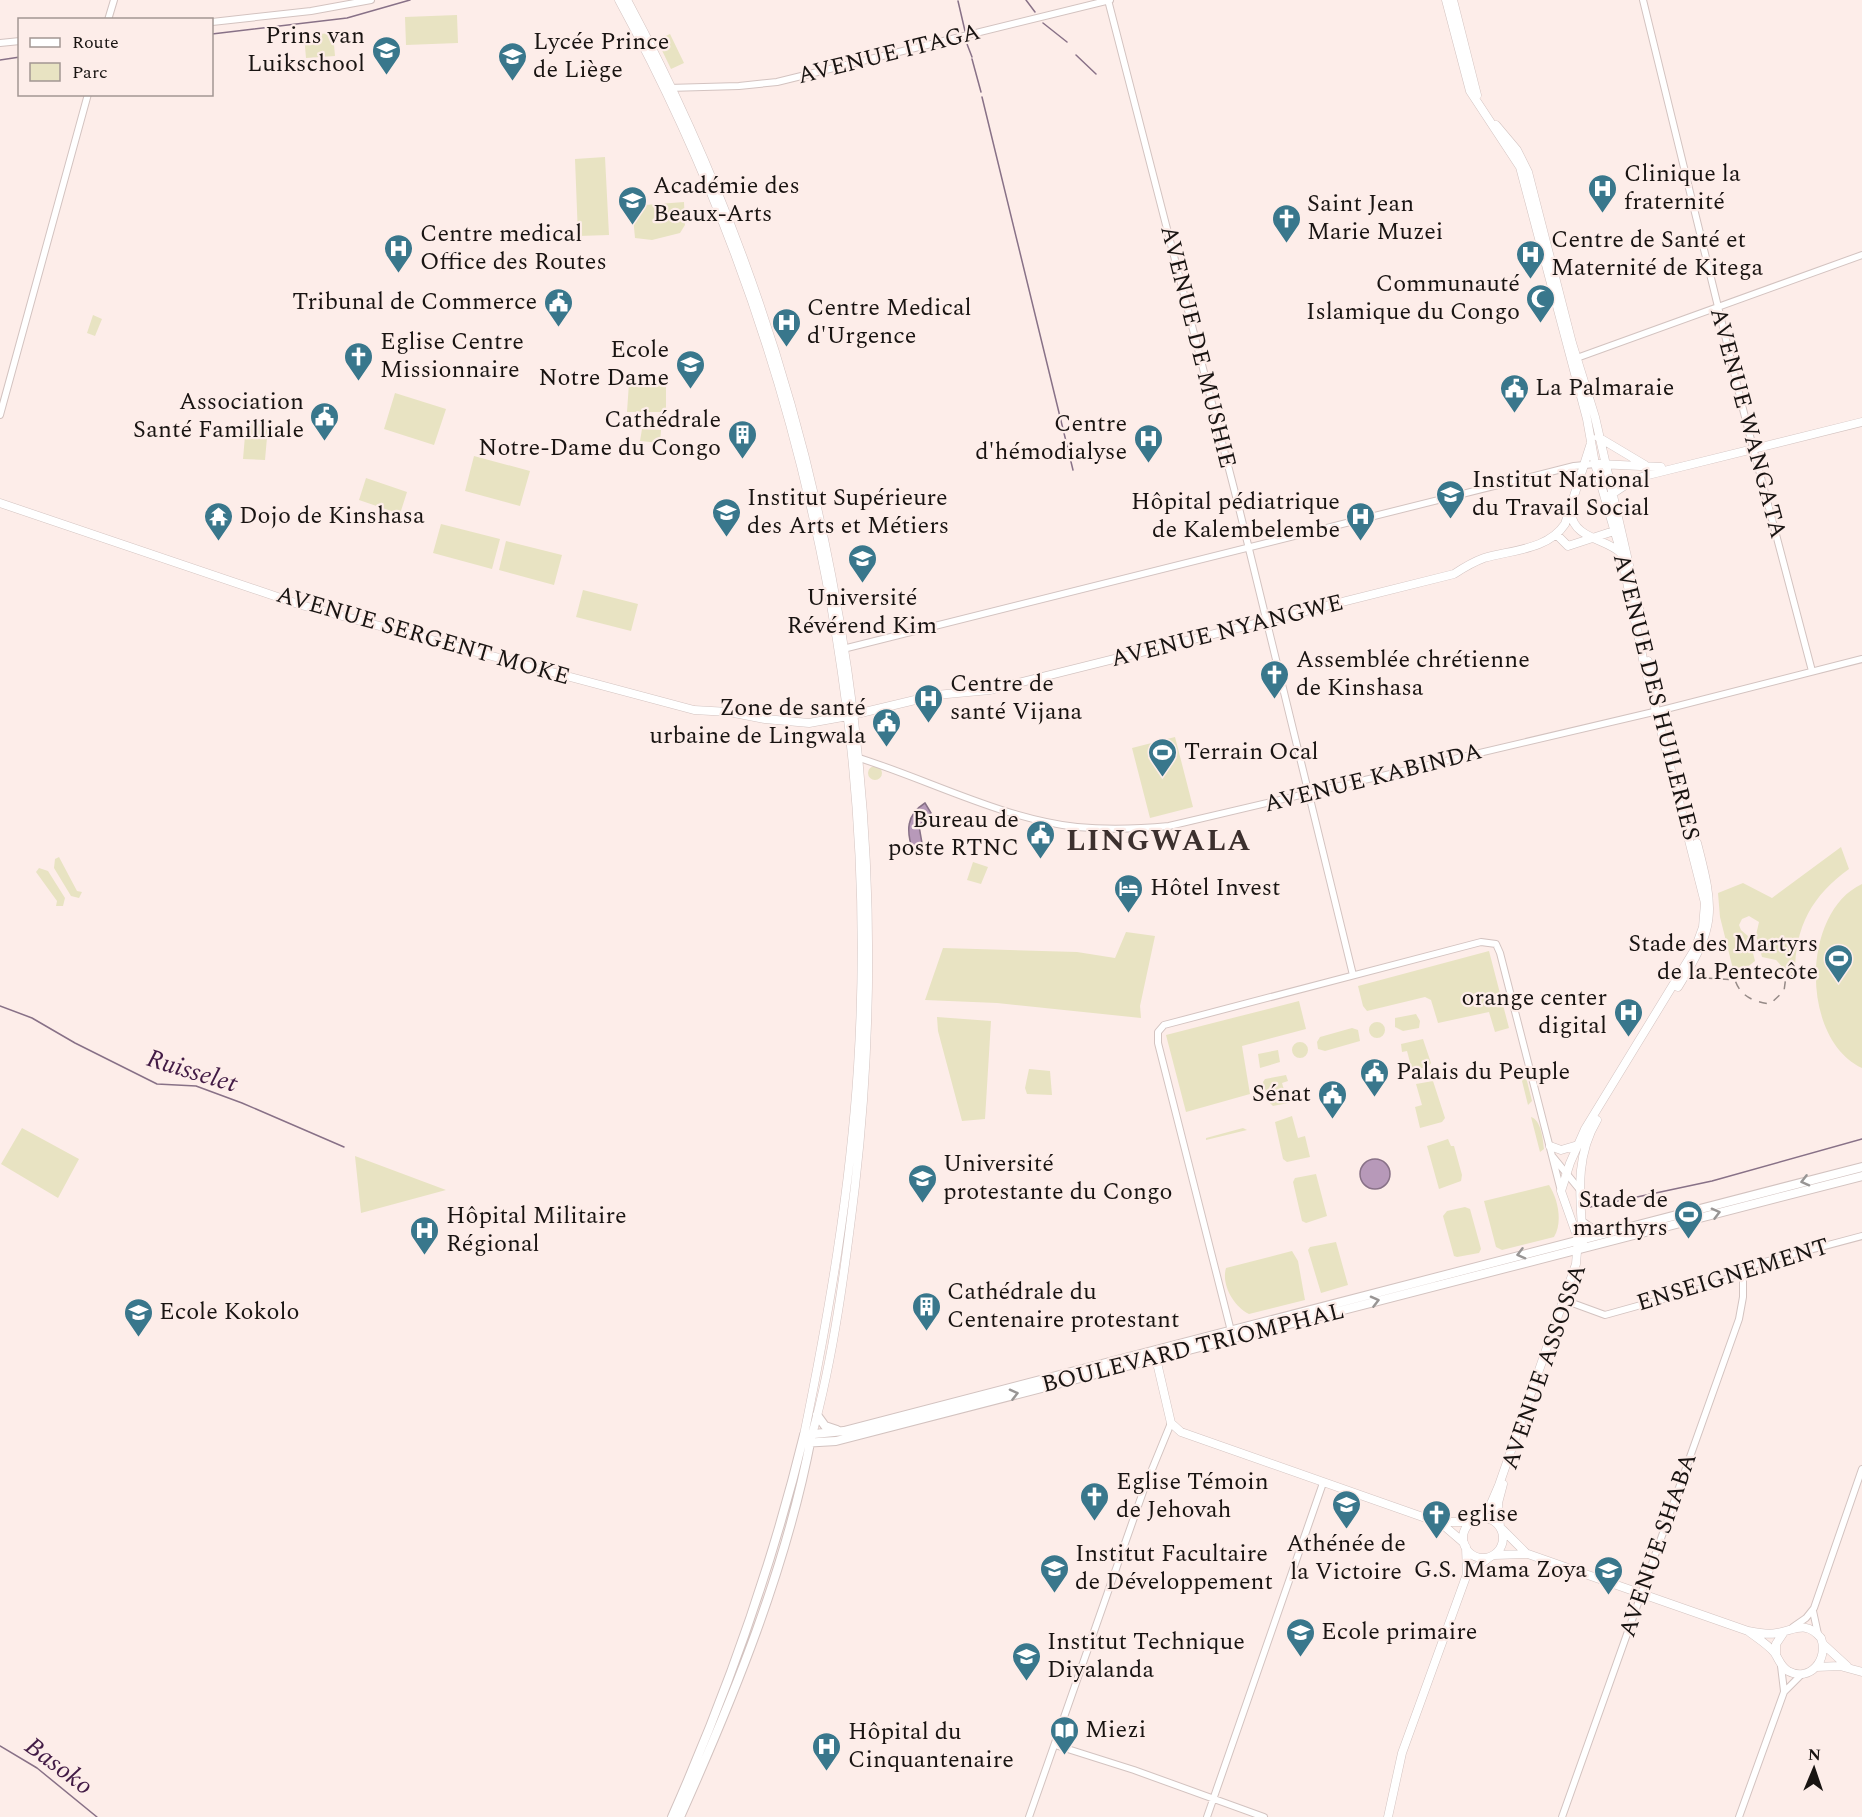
<svg xmlns="http://www.w3.org/2000/svg" width="1862" height="1817" viewBox="0 0 1862 1817" font-family="Spectral,serif">
	<rect width="100%" height="100%" fill="#fdede9"/>
	<path fill="#e8e3c2" d="M457,15l1,28 -52,2 -1,-28z
		M333,33l2,23 -29,2 -2,-23z
		M670,34l14,29 -13,6 -14,-29z
		M605,157l4,78 -31,1 -3,-77z
		M684,202l1,23 -5,8 -28,7 -17,-2 -3,-32z
		M93,315l9,4 -7,17 -8,-3z
		M629,383l37,1v28h-39z
		M395,393l51,16 -12,36 -50,-16z
		M246,424l22,2 -3,34 -22,-1z
		M642,429l19,1 -1,13 -20,-2z
		M474,456l56,15 -10,35 -55,-15z
		M366,478l41,14 -7,22 -41,-14z
		M441,524l59,15 -8,30 -59,-16z
		M506,541l56,14 -8,30 -55,-15z
		M583,590l55,14 -7,27 -55,-14z
		M1175,737l18,70 -43,11 -18,-70z
		M868 773a7 7 0 1 1 14 0a7 7 0 1 1-14 0Z
		M1841,847l8,22c-37,27 -54,57 -54,104h-7l-12,-13 -14,-3 -6,-22 3,-13 -10,-6 -7,3 -3,6 2,5 8,7 6,24 -14,11 -8,-3 -13,-52 -2,-24 25,-10 29,15z
		M59,857l18,34 5,1 -3,6 -8,-2 -17,-28 1,-9z
		M973,862l15,5 -7,17 -14,-4z
		M39,868l9,3 17,27 -2,8h-7l1,-5 -21,-29z
		M1862,884v184c-62,-29 -61,-156 0,-184z
		M1126,932l29,4 -15,70 1,12 -144,-15 -72,-3 18,-52 134,4 38,6z
		M1489,951l20,77 -14,4 -6,-20 -51,11 -7,-23 -6,-3 -58,14 -4,-5 -5,-20z
		M1299,1001l7,28 -64,17 8,48 -64,18 -20,-77z
		M1416,1014l4,7 -1,7 -16,3 -8,-4v-9z
		M937,1017l54,4 -6,98 -23,2 -24,-90z
		M1369 1030a8 8 0 1 1 16 0a8 8 0 1 1-16 0Z
		M1352,1028l6,2 2,11 -35,10 -7,-2 -1,-7 3,-5z
		M1423,1039l8,24 -3,4 -16,3 -5,-19 -5,1 -1,-8z
		M1292 1050a8 8 0 1 1 16 0a8 8 0 1 1-16 0Z
		M1278,1050l2,12 -20,6 -2,-14z
		M1029,1069l21,2 2,24 -25,-1 -2,-6z
		M1520,1073l6,4 6,24 -4,4z
		M1286,1075l2,6 -6,2 6,20 -15,3 -4,-4 -6,-20 2,-3z
		M1433,1081l12,37 -3,4 -22,6 -5,-21 7,-2 -6,-21z
		M1292,1116l6,22 7,-2 5,21 -23,5 -4,-3 -8,-37z
		M1531,1117c10,3 12,22 13,32l-4,3z
		M22,1128l57,31 -21,39 -57,-34z
		M1243,1128l4,2 -41,10v-2z
		M1448,1139l3,7h3l8,29 -1,6 -22,8 -12,-43z
		M355,1156l91,34 -85,23z
		M1316,1174l11,42 -21,7 -4,-2 -9,-39 2,-4z
		M1549,1185c9,14 14,37 5,52l-52,13 -6,-3 -12,-46z
		M1465,1207l5,2 11,40 -2,4 -22,4 -3,-1 -11,-40 4,-5z
		M1336,1242l12,43 -27,8 -13,-43 2,-3z
		M1292,1251l6,10 7,39 -56,14c-15,-7 -28,-29 -23,-46z"/>
	<path fill="#b799b9" stroke="#887187" stroke-width="1.5" d="M925,803l6,10 -12,13 4,23 -4,3 -6,-1c-7,-20 -7,-36 12,-48z
		M1360 1174a15 15 0 1 1 30 0a15 15 0 1 1-30 0Z"/>
	<g fill="none" stroke-linecap="round" stroke-linejoin="round">
		<path stroke="#887187" stroke-width="1.5" d="M1026,0l9,12
			M958,1l7,30
			M1043,23l24,19
			M212,34l135,-16 63,-18
			M967,44l5,13
			M1076,55l20,19
			M972,59l9,33
			M0,60l20,-3
			M982,97l91,373
			M0,1006l32,12 43,25 82,41 39,2 46,17 102,44
			M1590,1207l122,-26 150,-42
			M0,1746l37,22 60,49"/>
		<defs>
			<path id="minor" d="M1108,0l131,508 114,467
				M1643,0l101,413 68,258
				M108,20l6,-20
				M212,22l99,-11 60,-11
				M0,43l20,-2
				M668,88l71,-2 38,-4 333,-82
				M1574,359l288,-104
				M0,415l88,-321
				M839,650l735,-184 21,-2
				M853,756c75,23 146,62 224,71 31,3 61,2 92,-1l493,-116 200,-51
				M1553,1157l27,33
				M1564,1300l41,15 108,-30 44,-21 105,-28
				M1232,1335l-74,-292v-11l6,-7 317,-83 15,2 4,9 61,238
				M1813,1611l5,23
				M1793,1627l13,-9 8,-10 48,-139
				M1781,1666l3,25
				M1055,1745l79,25 130,47
				M1029,1817l115,-328 27,-66
				M1207,1817l116,-334
				M1562,1817l177,-498 4,-22v-26
				M1739,1817l45,-125 18,-18"/>
			<path id="major" d="M619,0c176,323 262,699 239,1067 -8,125 -29,246 -54,368
				M627,0c194,362 275,778 228,1186 -10,83 -21,169 -43,249
				M1446,0l24,91 50,76 67,252 8,45 26,89 23,111 61,239 -2,24 -8,22 -110,180 -15,34 -9,28 17,48 -2,25 -77,221 -9,21 -15,14
				M1453,0l24,95
				M1496,125l21,25 11,22 44,171 23,74 47,205
				M1598,437l47,28
				M1599,464l62,3
				M1609,496l24,-16 15,-5 214,-53
				M0,503l301,102 393,105 35,2 36,7 44,4 39,-7 88,-21 54,-5 464,-116c9,-6 19,-12 30,-16 27,-8 64,-8 81,-34l26,-81
				M1571,513c3,26 34,25 50,40
				M1557,535l11,11 49,-16
				M1648,661l11,40
				M1678,987c38,-61 37,-75 19,-144
				M1550,1146l11,4 17,-5
				M1583,1245c-2,-44 -10,-85 14,-125
				M1155,1354l16,69 10,9 256,90h35
				M1463 1538a20 20 0 1 1 40 0a20 20 0 1 1-40 0Z
				M1442,1524l22,19
				M1500,1527l-2,-24 5,-19
				M1503,1530l23,23
				M1494,1555l34,-1 220,77c10,2 19,4 29,2 18,-3 29,-13 44,5 8,21 -11,45 -33,33 -8,-5 -9,-12 -14,-19 -7,-8 -17,-14 -26,-21
				M1467,1574l23,-17
				M1823,1644l24,22
				M1776,1655v-11l8,-12
				M1816,1667l24,-1 22,6
				M1388,1817l14,-64 65,-179 -1,-27"/>
			<path id="highway" d="M1582,1222l10,7 11,1
				M817,1415l8,11 12,4
				M802,1443l34,-2 1026,-265
				M672,1817c55,-124 100,-251 132,-382l40,-4 1018,-264
				M680,1817c54,-121 106,-248 131,-379"/>
		</defs>
		<use href="#minor" stroke="#d3c3c0" stroke-width="8"/>
		<use href="#major" stroke="#d3c3c0" stroke-width="9"/>
		<use href="#highway" stroke="#d3c3c0" stroke-width="10"/>
		<use href="#minor" stroke="#fff" stroke-width="6"/>
		<use href="#major" stroke="#fff" stroke-width="8"/>
		<use href="#highway" stroke="#fff" stroke-width="8"/>
		<path stroke="#958a87" stroke-width="1.5" stroke-dasharray="8 8" stroke-linecap="butt" d="M1689,977l46,3c5,16 19,22 35,24l14,-13 2,-15h14"/>
	</g>
	<defs><path id="oneway-chevron" d="M-2-3.5L2.5 0L-2 3.5" fill="none" stroke-width="1.6" stroke-linecap="round" stroke-linejoin="round" transform="scale(1.5)"/></defs>
	<g stroke="#989594">
		<use href="#oneway-chevron" transform="translate(1805 1181) rotate(166)"/>
		<use href="#oneway-chevron" transform="translate(1716 1213) rotate(-15)"/>
		<use href="#oneway-chevron" transform="translate(1521 1254) rotate(165)"/>
		<use href="#oneway-chevron" transform="translate(1375 1301) rotate(-14)"/>
		<use href="#oneway-chevron" transform="translate(1014 1394) rotate(-14)"/>
	</g>
	<defs>
		<symbol id="school-pin" viewBox="-11 -11 22 30"><path d="M0 17L-7.5 6A9.5 9.5 0 1 1 7.5 6Z" fill="#39778c" stroke="#fdede9"/><path d="M0-5L7-2L0 1L-7-2ZM-4 1L0 2.5L4 1V4Q0 6-4 4Z" fill="#fff"/></symbol>
		<symbol id="hospital-pin" viewBox="-11 -11 22 30"><path d="M0 17L-7.5 6A9.5 9.5 0 1 1 7.5 6Z" fill="#39778c" stroke="#fdede9"/><path d="M-5-5h3v3.5h4V-5h3V5h-3V1.5h-4V5h-3Z" fill="#fff"/></symbol>
		<symbol id="university-pin" viewBox="-11 -11 22 30"><path d="M0 17L-7.5 6A9.5 9.5 0 1 1 7.5 6Z" fill="#39778c" stroke="#fdede9"/><path d="M0-5L7-2L0 1L-7-2ZM-4 1L0 2.5L4 1V4Q0 6-4 4Z" fill="#fff"/></symbol>
		<symbol id="church-pin" viewBox="-11 -11 22 30"><path d="M0 17L-7.5 6A9.5 9.5 0 1 1 7.5 6Z" fill="#39778c" stroke="#fdede9"/><path d="M-1.2-6h2.4v3.5h3.3v2.4h-3.3V6h-2.4V-.1h-3.3v-2.4h3.3Z" fill="#fff"/></symbol>
		<symbol id="mosque-pin" viewBox="-11 -11 22 30"><path d="M0 17L-7.5 6A9.5 9.5 0 1 1 7.5 6Z" fill="#39778c" stroke="#fdede9"/><path d="M3.5-4.9A6 6 0 1 0 3.5 4.9A5 5 0 1 1 3.5-4.9Z" fill="#fff"/></symbol>
		<symbol id="civic-pin" viewBox="-11 -11 22 30"><path d="M0 17L-7.5 6A9.5 9.5 0 1 1 7.5 6Z" fill="#39778c" stroke="#fdede9"/><path d="M-.6-6.5H3V-4.5H.6V-3L4-1V1h2V6H-6V1h2V-1L-.6-3ZM-1.2 2.5V6h2.4V2.5Z" fill="#fff"/></symbol>
		<symbol id="building-pin" viewBox="-11 -11 22 30"><path d="M0 17L-7.5 6A9.5 9.5 0 1 1 7.5 6Z" fill="#39778c" stroke="#fdede9"/><path d="M-4-6H4V6H1V3H-1V6H-4ZM-2.5-4.3h1.7v1.8h-1.7ZM.8-4.3h1.7v1.8H.8ZM-2.5-1h1.7V.8h-1.7ZM.8-1h1.7V.8H.8Z" fill="#fff"/></symbol>
		<symbol id="temple-pin" viewBox="-11 -11 22 30"><path d="M0 17L-7.5 6A9.5 9.5 0 1 1 7.5 6Z" fill="#39778c" stroke="#fdede9"/><path d="M0-6L5-2H3V0L6.5 2.5H4V6H1.5V3h-3V6H-4V2.5H-6.5L-3 0V-2H-5Z" fill="#fff"/></symbol>
		<symbol id="stadium-pin" viewBox="-11 -11 22 30"><path d="M0 17L-7.5 6A9.5 9.5 0 1 1 7.5 6Z" fill="#39778c" stroke="#fdede9"/><path d="M0-5a6.5 5 0 1 0 0 10a6.5 5 0 1 0 0-10ZM-3.5-1.8h7v3.6h-7Z" fill="#fff"/></symbol>
		<symbol id="hotel-pin" viewBox="-11 -11 22 30"><path d="M0 17L-7.5 6A9.5 9.5 0 1 1 7.5 6Z" fill="#39778c" stroke="#fdede9"/><path d="M-6-4.5h1.5V1H6V5H4.5V3h-9V5H-6ZM-4 0a1.8 1.8 0 1 1 3.6 0ZM.5 0V-2.5h3Q6-2.5 6 0Z" fill="#fff"/></symbol>
		<symbol id="library-pin" viewBox="-11 -11 22 30"><path d="M0 17L-7.5 6A9.5 9.5 0 1 1 7.5 6Z" fill="#39778c" stroke="#fdede9"/><path d="M-6-4Q-3-5.5-.7-3.5V5Q-3 3-6 4ZM6-4Q3-5.5 .7-3.5V5Q3 3 6 4Z" fill="#fff"/></symbol>
	</defs>
	<g fill-rule="evenodd">
		<use href="#school-pin" x="370" y="34" width="33" height="45"/>
		<use href="#school-pin" x="496" y="40" width="33" height="45"/>
		<use href="#hospital-pin" x="1586" y="172" width="33" height="45"/>
		<use href="#university-pin" x="616" y="184" width="33" height="45"/>
		<use href="#church-pin" x="1270" y="202" width="33" height="45"/>
		<use href="#hospital-pin" x="382" y="232" width="33" height="45"/>
		<use href="#hospital-pin" x="1514" y="238" width="33" height="45"/>
		<use href="#mosque-pin" x="1524" y="282" width="33" height="45"/>
		<use href="#civic-pin" x="542" y="286" width="33" height="45"/>
		<use href="#hospital-pin" x="770" y="306" width="33" height="45"/>
		<use href="#church-pin" x="342" y="340" width="33" height="45"/>
		<use href="#school-pin" x="674" y="348" width="33" height="45"/>
		<use href="#civic-pin" x="1498" y="372" width="33" height="45"/>
		<use href="#civic-pin" x="308" y="400" width="33" height="45"/>
		<use href="#building-pin" x="726" y="418" width="33" height="45"/>
		<use href="#hospital-pin" x="1132" y="422" width="33" height="45"/>
		<use href="#university-pin" x="1434" y="478" width="33" height="45"/>
		<use href="#university-pin" x="710" y="496" width="33" height="45"/>
		<use href="#temple-pin" x="202" y="500" width="33" height="45"/>
		<use href="#hospital-pin" x="1344" y="500" width="33" height="45"/>
		<use href="#university-pin" x="846" y="542" width="33" height="45"/>
		<use href="#church-pin" x="1258" y="658" width="33" height="45"/>
		<use href="#hospital-pin" x="912" y="682" width="33" height="45"/>
		<use href="#civic-pin" x="870" y="706" width="33" height="45"/>
		<use href="#stadium-pin" x="1146" y="736" width="33" height="45"/>
		<use href="#civic-pin" x="1024" y="818" width="33" height="45"/>
		<use href="#hotel-pin" x="1112" y="872" width="33" height="45"/>
		<use href="#stadium-pin" x="1822" y="942" width="33" height="45"/>
		<use href="#hospital-pin" x="1612" y="996" width="33" height="45"/>
		<use href="#civic-pin" x="1358" y="1056" width="33" height="45"/>
		<use href="#civic-pin" x="1316" y="1078" width="33" height="45"/>
		<use href="#university-pin" x="906" y="1162" width="33" height="45"/>
		<use href="#stadium-pin" x="1672" y="1198" width="33" height="45"/>
		<use href="#hospital-pin" x="408" y="1214" width="33" height="45"/>
		<use href="#building-pin" x="910" y="1290" width="33" height="45"/>
		<use href="#school-pin" x="122" y="1296" width="33" height="45"/>
		<use href="#church-pin" x="1078" y="1480" width="33" height="45"/>
		<use href="#school-pin" x="1330" y="1488" width="33" height="45"/>
		<use href="#church-pin" x="1420" y="1498" width="33" height="45"/>
		<use href="#university-pin" x="1038" y="1552" width="33" height="45"/>
		<use href="#school-pin" x="1592" y="1554" width="33" height="45"/>
		<use href="#school-pin" x="1284" y="1616" width="33" height="45"/>
		<use href="#university-pin" x="1010" y="1640" width="33" height="45"/>
		<use href="#library-pin" x="1048" y="1714" width="33" height="45"/>
		<use href="#hospital-pin" x="810" y="1730" width="33" height="45"/>
	</g>
	<g text-anchor="middle" dominant-baseline="central" stroke-width="4.5" stroke-linejoin="round" paint-order="stroke">
		<g font-size="24" fill="#191412" stroke="#fdede9" text-anchor="start">
			<text x="365" y="36" text-anchor="end">Prins van<tspan x="365" dy="28">Luikschool</tspan></text>
			<text x="533" y="42">Lycée Prince<tspan x="533" dy="28">de Liège</tspan></text>
			<text x="1624" y="174">Clinique la<tspan x="1624" dy="28">fraternité</tspan></text>
			<text x="653" y="186">Académie des<tspan x="653" dy="28">Beaux-Arts</tspan></text>
			<text x="1307" y="204">Saint Jean<tspan x="1307" dy="28">Marie Muzei</tspan></text>
			<text x="420" y="234">Centre medical<tspan x="420" dy="28">Office des Routes</tspan></text>
			<text x="1551" y="240">Centre de Santé et<tspan x="1551" dy="28">Maternité de Kitega</tspan></text>
			<text x="1520" y="284" text-anchor="end">Communauté<tspan x="1520" dy="28">Islamique du Congo</tspan></text>
			<text x="537" y="302" text-anchor="end">Tribunal de Commerce</text>
			<text x="807" y="308">Centre Medical<tspan x="807" dy="28">d'Urgence</tspan></text>
			<text x="380" y="342">Eglise Centre<tspan x="380" dy="28">Missionnaire</tspan></text>
			<text x="669" y="350" text-anchor="end">Ecole<tspan x="669" dy="28">Notre Dame</tspan></text>
			<text x="1535" y="388">La Palmaraie</text>
			<text x="304" y="402" text-anchor="end">Association<tspan x="304" dy="28">Santé Familliale</tspan></text>
			<text x="721" y="420" text-anchor="end">Cathédrale<tspan x="721" dy="28">Notre-Dame du Congo</tspan></text>
			<text x="1127" y="424" text-anchor="end">Centre<tspan x="1127" dy="28">d'hémodialyse</tspan></text>
			<text x="1472" y="480">Institut National<tspan x="1472" dy="28">du Travail Social</tspan></text>
			<text x="747" y="498">Institut Supérieure<tspan x="747" dy="28">des Arts et Métiers</tspan></text>
			<text x="1340" y="502" text-anchor="end">Hôpital pédiatrique<tspan x="1340" dy="28">de Kalembelembe</tspan></text>
			<text x="239" y="516">Dojo de Kinshasa</text>
			<text x="862" y="598" text-anchor="middle">Université<tspan x="862" dy="28">Révérend Kim</tspan></text>
			<text x="1296" y="660">Assemblée chrétienne<tspan x="1296" dy="28">de Kinshasa</tspan></text>
			<text x="950" y="684">Centre de<tspan x="950" dy="28">santé Vijana</tspan></text>
			<text x="866" y="708" text-anchor="end">Zone de santé<tspan x="866" dy="28">urbaine de Lingwala</tspan></text>
			<text x="1184" y="752">Terrain Ocal</text>
			<text x="1019" y="820" text-anchor="end">Bureau de<tspan x="1019" dy="28">poste RTNC</tspan></text>
			<text x="1150" y="888">Hôtel Invest</text>
			<text x="1818" y="944" text-anchor="end">Stade des Martyrs<tspan x="1818" dy="28">de la Pentecôte</tspan></text>
			<text x="1607" y="998" text-anchor="end">orange center<tspan x="1607" dy="28">digital</tspan></text>
			<text x="1396" y="1072">Palais du Peuple</text>
			<text x="1311" y="1094" text-anchor="end">Sénat</text>
			<text x="943" y="1164">Université<tspan x="943" dy="28">protestante du Congo</tspan></text>
			<text x="1668" y="1200" text-anchor="end">Stade de<tspan x="1668" dy="28">marthyrs</tspan></text>
			<text x="446" y="1216">Hôpital Militaire<tspan x="446" dy="28">Régional</tspan></text>
			<text x="947" y="1292">Cathédrale du<tspan x="947" dy="28">Centenaire protestant</tspan></text>
			<text x="159" y="1312">Ecole Kokolo</text>
			<text x="1116" y="1482">Eglise Témoin<tspan x="1116" dy="28">de Jehovah</tspan></text>
			<text x="1457" y="1514">eglise</text>
			<text x="1346" y="1544" text-anchor="middle">Athénée de<tspan x="1346" dy="28">la Victoire</tspan></text>
			<text x="1075" y="1554">Institut Facultaire<tspan x="1075" dy="28">de Développement</tspan></text>
			<text x="1587" y="1570" text-anchor="end">G.S. Mama Zoya</text>
			<text x="1321" y="1632">Ecole primaire</text>
			<text x="1047" y="1642">Institut Technique<tspan x="1047" dy="28">Diyalanda</tspan></text>
			<text x="1085" y="1730">Miezi</text>
			<text x="848" y="1732">Hôpital du<tspan x="848" dy="28">Cinquantenaire</tspan></text>
		</g>
		<g font-size="24" fill="#191412" stroke="#fdede9">
			<text transform="translate(889 54) rotate(-14)">AVENUE ITAGA</text>
			<text transform="translate(1198 347) rotate(76)">AVENUE DE MUSHIE</text>
			<text transform="translate(1748 423) rotate(75)">AVENUE WANGATA</text>
			<text transform="translate(1227 631) rotate(-14)">AVENUE NYANGWE</text>
			<text transform="translate(423 636) rotate(16)">AVENUE SERGENT MOKE</text>
			<text transform="translate(1656 697) rotate(76)">AVENUE DES HUILERIES</text>
			<text transform="translate(1373 778) rotate(-14)">AVENUE KABINDA</text>
			<text transform="translate(1733 1275) rotate(-17)">ENSEIGNEMENT</text>
			<text transform="translate(1193 1348) rotate(-14)">BOULEVARD TRIOMPHAL</text>
			<text transform="translate(1544 1367) rotate(-71)">AVENUE ASSOSSA</text>
			<text transform="translate(1658 1545) rotate(-71)">AVENUE SHABA</text>
		</g>
		<g font-size="26" font-style="italic" fill="#421b45" stroke="#fdede9">
			<text transform="translate(192 1071) rotate(17)">Ruisselet</text>
			<text transform="translate(59 1766) rotate(37)">Basoko</text>
		</g>
		<g font-size="30" font-weight="bold" letter-spacing="1.5" fill="#3c302e" stroke="#fdede9">
			<text x="1159" y="841">LINGWALA</text>
		</g>
	</g>
	<rect x="18" y="18" width="195" height="78" fill="#fdede9" stroke="#a29693" stroke-width="1.5"/>
	<rect x="30" y="38" width="30" height="9" fill="#ffffff" stroke="#a29693" stroke-width="1.5"/>
	<text x="72" y="48" font-size="18" fill="#191412">Route</text>
	<rect x="30" y="63" width="30" height="18" fill="#e8e3c2" stroke="#a29693" stroke-width="1.5"/>
	<text x="72" y="78" font-size="18" fill="#191412">Parc</text>
	<g transform="translate(1814 1769) rotate(2)" stroke="#fdede9" stroke-width="4.5" paint-order="stroke">
	<path d="M0-4.5L10 22L0 15L-10 22Z" fill="#191412"/>
	<text y="-9" font-size="16" font-weight="bold" text-anchor="middle" fill="#191412">N</text>
	</g>
</svg>
